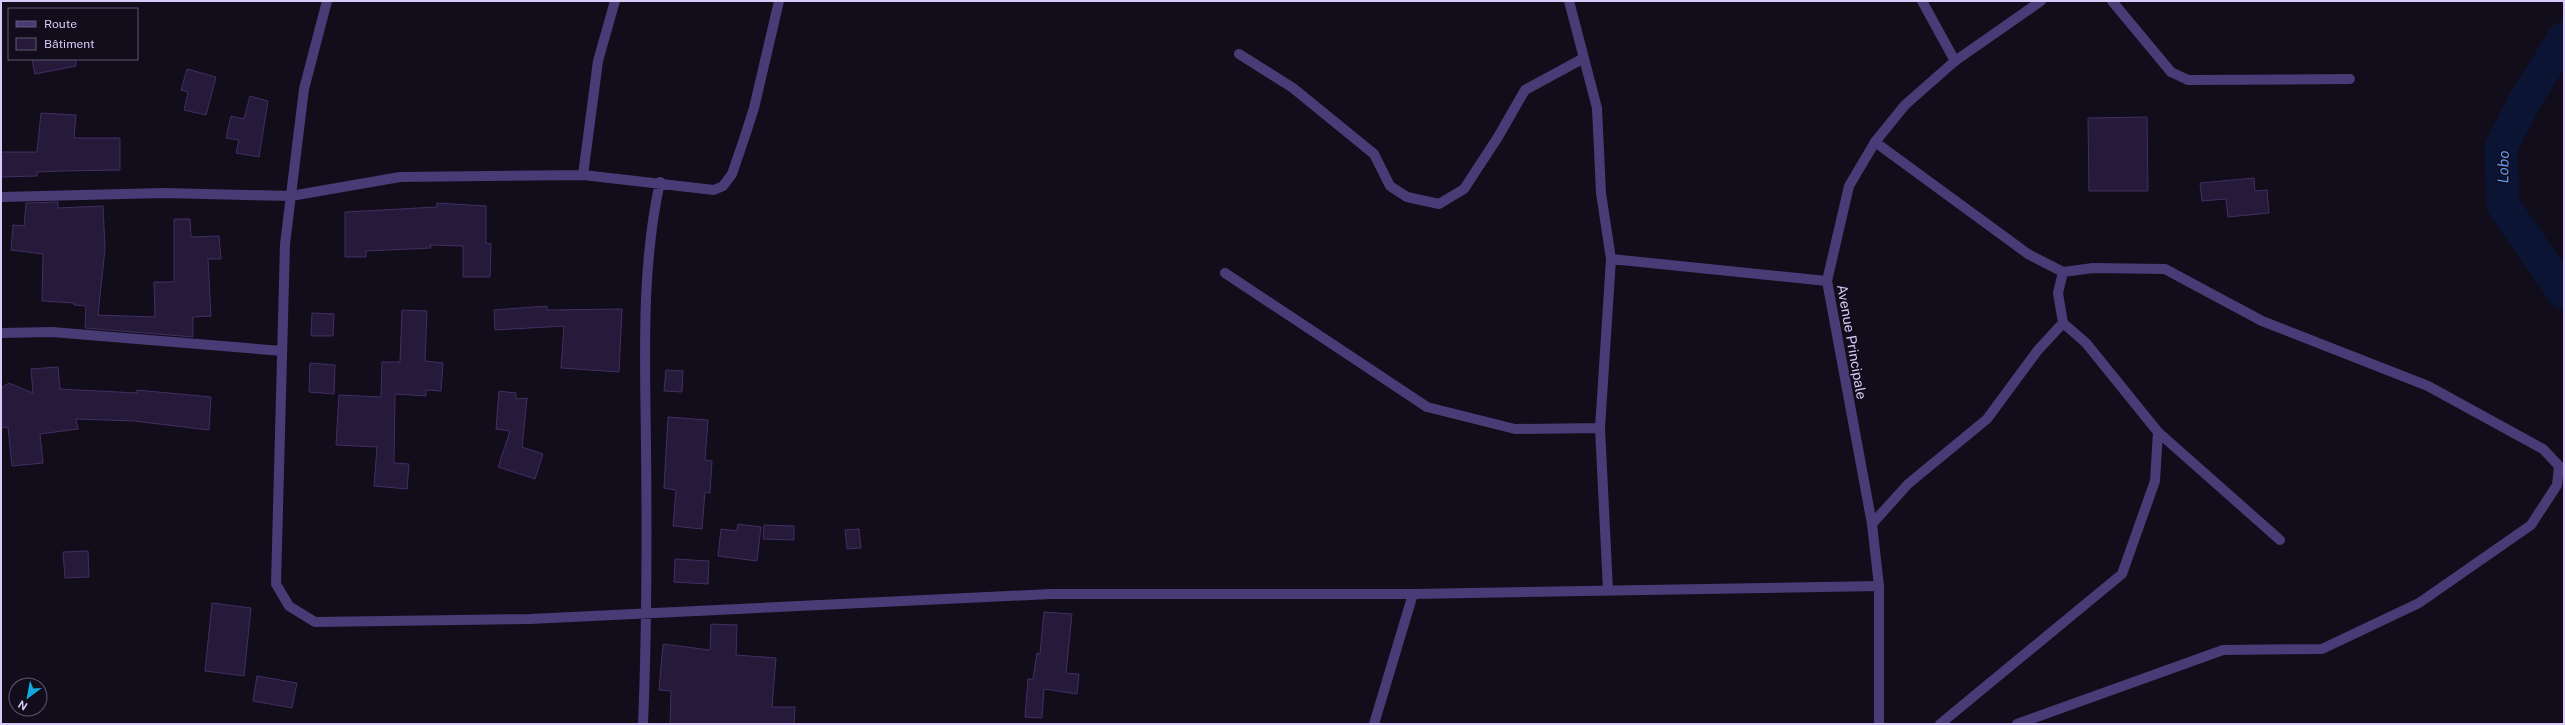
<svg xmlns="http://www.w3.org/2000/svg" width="2565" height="725" viewBox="0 0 2565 725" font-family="'Public Sans',sans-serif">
	<rect width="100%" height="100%" fill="#110d1b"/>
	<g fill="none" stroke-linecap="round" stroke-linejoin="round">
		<path stroke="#0c1434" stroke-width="33" d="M2564,38l-40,64 -23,45 2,58 61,88"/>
	</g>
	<path fill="#261a3a" stroke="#422e64" d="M32,59h44v7l-41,8z
		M187,69l29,8 -10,38 -22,-5 4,-18 -7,-2z
		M250,96l18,5 -9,56 -23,-4 3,-13 -13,-2 5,-22 13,3z
		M41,113l35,2 -2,23h46v32l-59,1 -24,1v4l-36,1v-25h36z
		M2147,117l1,74h-59l-1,-73z
		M2254,178l1,13 12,-1 2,23 -41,4 -2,-18 -24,2 -2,-18z
		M58,202v6l45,-2 2,43 -7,66 57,2 -1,-35h20v-63h16l1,18 28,-1 2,23h-13l3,57 -18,1v20l-108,-9 1,-22 -12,-1v-2l-32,-2 1,-47 -32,-4 2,-25 11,1 2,-23z
		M437,203l49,3v37l5,1 -1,33h-27v-31l-33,-1 1,3 -65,3v6h-21v-45l92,-5z
		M547,306v4l75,-1 -3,63 -58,-4 3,-42 -69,4 -1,-20z
		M402,310l25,1 -2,50 18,2 -2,28 -15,-1v6l-31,-2 -1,69 15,1 -2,25 -33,-3 3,-39 -41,-2 3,-50 42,2 1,-35h18z
		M312,313l22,1 -1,22h-22z
		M310,363l25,2 -1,29 -25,-2z
		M58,367l2,22 77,4v-3l74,7 -2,33 -75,-9 -58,-2 2,10 -38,5 3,29 -31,3 -4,-39 -7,1v-40l8,-5 24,10 -2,-24z
		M666,370l17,1 -1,21 -18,-1z
		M499,391l17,2v6l11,-1 -5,49 21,7 -8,25 -37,-12 12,-36 -14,-2z
		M668,417l40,3 -3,40 7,1 -2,32 -5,-1 -3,37 -29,-3 3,-36 -12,-2z
		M738,524l23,3 -4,34 -39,-5 3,-27 16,2z
		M764,525l30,1v14l-31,-1z
		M859,529l2,19 -14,1 -2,-19z
		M88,551l1,26 -24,1 -2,-26z
		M675,559l34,2 -1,23 -34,-2z
		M212,603l39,5 -7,68 -39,-5z
		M1044,612l28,2 -6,59 13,1 -2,20 -33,-5 -2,29 -17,-1 3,-38h5l4,-26 3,1z
		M711,624l26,1 -1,30 40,3 -4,49h23l-1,17h-124l1,-33 -12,-1 4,-46 47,6z
		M257,676l40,7 -5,25 -39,-7z"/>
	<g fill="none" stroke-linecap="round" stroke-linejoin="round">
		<path stroke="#473c76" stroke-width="10" d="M327,1l-23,88 -19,155 -9,340 13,22 26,16 215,-3 521,-25h362l466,-8
			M1569,1l28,107 4,85 10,66 216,22
			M1922,1l33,60
			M2112,1l59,71 17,8 162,-1
			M1239,54l54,34 81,66 16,32 17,11 32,7 25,-15 34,-52 27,-47 59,-32
			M1875,142l153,112 35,18 30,-4 72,1 97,52 166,65 115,63 16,17 -2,19 -26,40 -112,78 -97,46 -99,1 -206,74
			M583,175l15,-114 17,-60
			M1,197l163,-4 127,3 109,-19 183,-2 131,15 9,-4 9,-12 12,-35 10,-31 25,-107
			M1225,273l202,134 88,22 85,-1
			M1,333l51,-1 230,19
			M2158,432l122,108
			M1872,524l36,-40 79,-65 51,-69 25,-27
			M1608,590l-8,-162 11,-169
			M643,724c4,-93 4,-186 3,-279 -1,-87 -5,-177 14,-263
			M1374,724l39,-130
			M1940,724l182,-150 33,-93 3,-49 -72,-89 -23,-20 -5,-30 5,-21"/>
		<path stroke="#473c76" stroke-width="10" d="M1879,724v-138l-7,-62 -45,-243 22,-95 26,-44 30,-37 50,-44 86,-60"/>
	</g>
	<g text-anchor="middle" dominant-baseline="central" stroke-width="3" stroke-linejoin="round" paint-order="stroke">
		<g font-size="14" fill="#d8cbfa" stroke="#110d1b">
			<text transform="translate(1852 342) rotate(80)">Avenue Principale</text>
		</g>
		<g font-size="15" font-style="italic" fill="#6298f1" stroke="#110d1b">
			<text transform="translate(2503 167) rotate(-89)">Lobo</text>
		</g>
	</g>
	<rect width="2565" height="725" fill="none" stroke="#d8cbfa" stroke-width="4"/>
	<rect x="8" y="8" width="130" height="52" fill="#110d1b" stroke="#615974"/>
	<rect x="16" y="21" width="20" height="6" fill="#473c76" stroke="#615974"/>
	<text x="44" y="28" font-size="12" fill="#d8cbfa">Route</text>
	<rect x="16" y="38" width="20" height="12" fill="#261a3a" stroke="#615974"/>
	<text x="44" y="48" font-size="12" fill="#d8cbfa">Bâtiment</text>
	<g transform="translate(28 697) rotate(212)"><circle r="19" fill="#110d1b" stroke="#615974"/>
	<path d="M0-3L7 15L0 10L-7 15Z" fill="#13a9de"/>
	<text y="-6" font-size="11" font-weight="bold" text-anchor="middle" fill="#d8cbfa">N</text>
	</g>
</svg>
